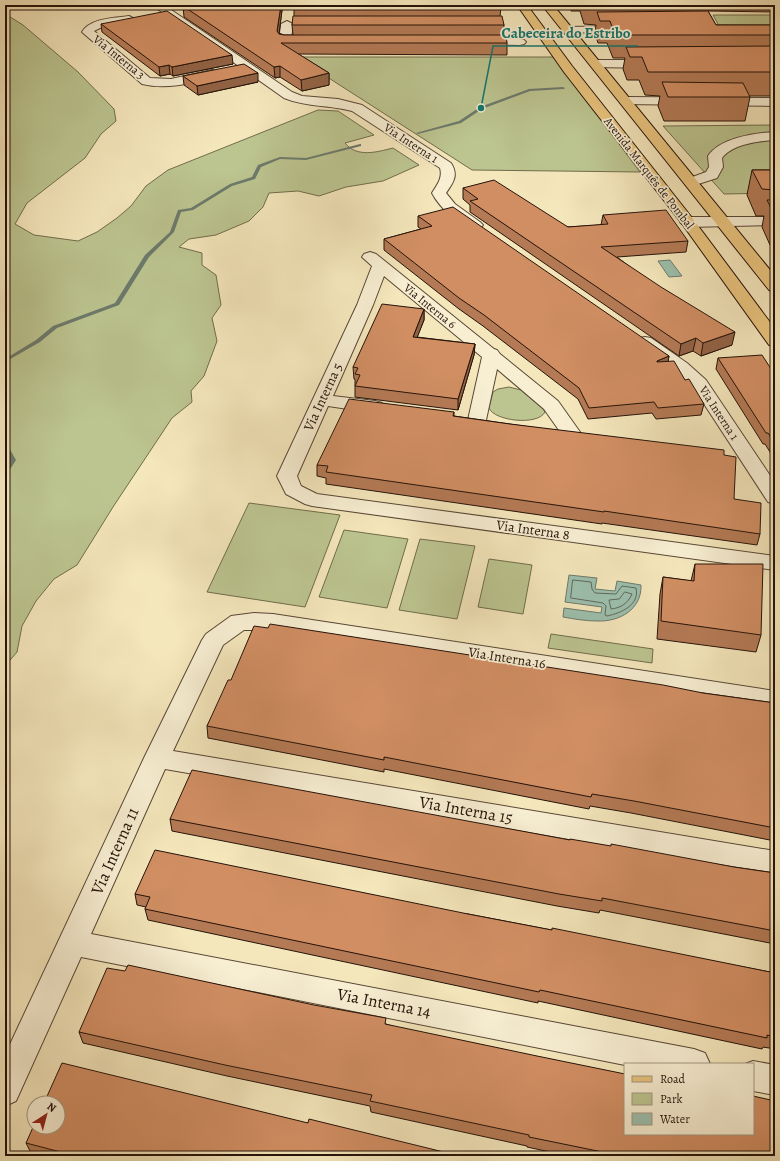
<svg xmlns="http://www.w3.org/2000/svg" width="780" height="1161" viewBox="0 0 780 1161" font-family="Alegreya,serif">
	<rect width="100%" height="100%" fill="#f5e7bc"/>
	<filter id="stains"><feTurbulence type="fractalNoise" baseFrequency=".005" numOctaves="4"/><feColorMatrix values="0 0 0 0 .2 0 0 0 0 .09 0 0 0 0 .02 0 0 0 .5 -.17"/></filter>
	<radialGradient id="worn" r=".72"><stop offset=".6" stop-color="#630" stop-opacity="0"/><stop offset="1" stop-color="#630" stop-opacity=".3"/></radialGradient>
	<path fill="#bcc590" stroke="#706c4c" d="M5,5h5l-3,10 16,10 55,47 36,37 2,12 -15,13 -16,24 -58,45 -12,21 19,11 44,6 19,-9 20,-14 14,-12 15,-20 22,-16 150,-60 20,1 36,24 -29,8c12,15 32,9 48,5l26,17 -36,16 -37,6 -27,9 -21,-5 -29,2 -6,14 -14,14 -33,14 -27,4 -10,8 23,6v12l14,10 5,30 -9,13 5,23 -13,35 -13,15 1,11 -20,16 -59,89 -36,58 -23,14 -18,22 -14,25 -5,26 -12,14z
		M713,15h62v31l-51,-11z
		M296,57h258l86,115 -168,-2z
		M775,125v68l-51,1 -61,-68z
		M509,387l12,3 22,19 2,3c-7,14 -51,9 -56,-4l4,-16 5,-3z
		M249,503l91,12 -35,92 -98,-15z
		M344,530l64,9 -21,69 -68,-11z
		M420,539l55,7 -18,73 -58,-9z
		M489,559l43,6 -9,49 -45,-7z
		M551,634l102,15 -1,14 -104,-15z"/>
	<path fill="#9cc0ae" stroke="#6c7a6c" d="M670,260l12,16 -13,1 -11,-16z
		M569,575l28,3 -2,11 20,2 2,-10 24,4c1,24 -21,37 -44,36 -11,0 -23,-2 -34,-4l1,-9 37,5 1,-6 -37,-5z"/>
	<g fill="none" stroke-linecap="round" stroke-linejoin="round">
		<path stroke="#60695c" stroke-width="1" d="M573,580l18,2 1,7 3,4 21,1 6,-8 14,2c4,17 -15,25 -29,28l-2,-1 1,-9 -3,-3 -32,-5z
			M625,592l7,2c-4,9 -11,14 -21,15l-2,-9 10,-1z"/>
		<path fill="#6c7a6c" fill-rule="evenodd" d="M563,87l2,1 -1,1 -34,2 -48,18 -21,14 -43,11 -2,-1 43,-12 21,-14 49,-18z
			M360,144h1v2l-55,14 -26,-1 -19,8 -6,12 -23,7 -39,24 -12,2 -7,20 -25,25 -30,48 -62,23 -17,14 -35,20v-3l31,-19 17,-14 62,-23 30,-48 25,-23 8,-22 13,-2 39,-24 22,-7 6,-12 22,-8 26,1z
			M5,444l3,2 8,14 -9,14 -2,1v-6l5,-9 -5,-9z"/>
		<defs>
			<path id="minor" d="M152,5h12l128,87 10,4 36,3 24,6 89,58c8,12 2,20 -5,30l9,11 25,18 3,3 -3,3c-16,4 -41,-21 -48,-35 5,-8 11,-15 8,-25l-88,-57c-23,-6 -46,-4 -68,-13z
				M240,5h88v1l-5,3h-78l-4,-1z
				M466,5h61v1l-5,3h-51l-4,-1z
				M129,16l6,3 -2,2 -33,7 -6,3 56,47 21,1 41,-9 4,1 2,3 -2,3c-24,6 -49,13 -74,7l-60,-52c8,-14 33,-14 47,-16z
				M287,21l6,3 -2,15 21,1 2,2 -2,2h-31l-2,-2 2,-18z
				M625,26l6,3 -2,2 -61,2 -4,-1 -2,-2 2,-2 4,-1z
				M478,39h42l4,1 2,2 -2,2 -4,1 -46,-1 -2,-2 2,-2z
				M596,60h57l4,1 2,3 -2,3 -4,1 -61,-1 -2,-3 2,-3z
				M627,97l148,1v8l-152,-2 -2,-3 2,-3z
				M775,132v8c-16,1 -43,4 -53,18l1,9 -6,11 -25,8 -5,-1 -2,-3 2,-3 19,-7 3,-5 -1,-11c12,-18 46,-23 67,-24z
				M688,217h87v8l-87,2 -5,-2 -3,-3 3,-3z
				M370,252l6,2 10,8 108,87 3,1 3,4 58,47 22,31 -3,4 -7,2 -7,-2 -19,-27 -47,-40 -11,51 -2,4 -7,2 -7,-2 -2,-4 14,-63 -98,-81 -11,29 -40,91 42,5 7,2 2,4 -2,4 -7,2 -47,-7 -31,70 4,10 16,8 458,62v14l-463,-64 -7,-2 -19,-10 -9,-18 80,-171 15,-39 -10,-9 2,-3z
				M645,337l6,1 36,25 19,17 69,103v21l-7,-2 -75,-115 -18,-16 -36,-25 -3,-4 3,-4z
				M254,613l19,1 502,77v18l-502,-79h-29l-21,15 -50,106 602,100v24l-610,-106 -74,165 603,115 11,4 5,11h-85v1l-544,-108 -65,144 -11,5v-51l139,-297 58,-118 4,-6 25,-18z
				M753,1061l22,4v30l-22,-4v-27h-8z"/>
			<path id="major" d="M517,5h10l45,61 121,153 82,110v17l-6,-1 -86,-120 -119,-153z
				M542,5h11l222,271v16l-6,-2z"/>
		</defs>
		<use href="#minor" stroke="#584736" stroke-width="2"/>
		<use href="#major" stroke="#241209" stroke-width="2"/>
		<use href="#minor" fill="#f8efd3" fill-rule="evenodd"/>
		<use href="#major" fill="#eac47e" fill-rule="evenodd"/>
	</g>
	<path fill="#b47a55" stroke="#241209" d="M570,5h205v7l-67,-1 8,14h59v71h-26l1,1 -5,24h-81l-6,-15 2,-10 -15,-1 -6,-15h-12l-4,-11 2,-11h-12l-6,-15h-9l-3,-9 1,-9 -12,-1 -4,-13h-9z
		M183,6l99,4 -3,23 5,2h9l-1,-10 2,-9v-9h207l-1,9 4,9v10l3,8v12l-209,-1 31,19v12l-27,6 -22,-14 -5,1 -91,-61z
		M101,24l132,40 -60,12 -3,-2 -10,2 -58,-44z
		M183,76l75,6 -60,13 -14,-10z
		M752,170h23v75h-5l-8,-18 2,-11h-8l-9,-21z
		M463,188l105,39 33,-2 2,-10 85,26 -2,11 -69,5 115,88 -31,11 -8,-5 -14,5 -209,-144v-7l-7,-6z
		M418,216l251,140 -1,5 17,19 19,24 -3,11 -45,4 -4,-6 -64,6 -10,-20 -95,-73 -24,-17 -75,-59v-11l37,-10 -3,-2z
		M424,309v11l-7,17 58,7 -1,11 -16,55 -103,-13v-18h-1l-1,-12z
		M718,358l57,17v85l-10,-16h-2l-47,-75z
		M454,412v4l270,39 10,44 26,35 -3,11 -155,-22v1l-276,-40v-6l-9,-2v-11z
		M695,564l66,71 -5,17 -99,-13 3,-45 3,-17 28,4z
		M231,680l472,13 72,10v138l-144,-28 -41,-7 -1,3 -205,-40v3l-176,-34 -1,-12z
		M170,819l400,21 164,27 41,6v71l-175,-34 -1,3 -42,-7 -385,-75z
		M135,894l333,20 307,59v76l-12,-2 -1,2 -224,-48v2l-390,-83 -3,-11 1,-2 -9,-2z
		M386,1024l389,132h-206l-42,-9v-1l-156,-34 -1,-6 -143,-30 -144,-33 -4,-11z
		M308,1123l152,33h-420l-9,-3 -5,-10z"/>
	<path fill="#926345" stroke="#241209" d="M281,5h1v5l-4,32 -1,-11z
		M232,55l1,9 -60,12 -1,-9z
		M169,65l1,9 -10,2 -1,-9z
		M280,66v11l-5,1 -1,-11z
		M258,73v9l-60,13 -1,-9z
		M329,73v12l-27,6 -1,-11z
		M424,309v11l-11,28v-11z
		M735,332l-3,13 -31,11 2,-13z
		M696,338l-3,13 -14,5 2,-12z
		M475,344l-1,11 -16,55v-11z
		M669,356l-2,12 -12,4 2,-11z"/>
	<path fill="#d18e63" stroke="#241209" d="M187,5h94l-4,26 2,3 5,1h222l1,8h-226l48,30 -28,7 -21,-14 -6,1 -91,-61z
		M294,5h206l1,2h-207z
		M167,11l65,44 -60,12 -3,-2 -10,2 -58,-43z
		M708,11l8,14h59v10h-160l-5,-14h-10l-3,-9z
		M293,16h209l2,9h-212z
		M775,46v26h-127l-6,-15h-12l-4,-10z
		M244,64l14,9 -61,13 -14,-10z
		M662,82l81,1 7,14h-82z
		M752,170h23v20l-13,-1z
		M494,180l74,47 40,-3 -5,-9 63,-5 22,31 -87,6 60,40 74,45 -32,11 -7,-5 -15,6 -211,-143 8,-2 -15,-11z
		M767,200h8v16z
		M453,207l216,149 -12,5v1l17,-1 11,19 4,-1 15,25 -46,4 -4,-6 -65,6 -10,-20 -95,-73 -25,-17 -75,-59 48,-13 -14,-10z
		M382,304l42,5 -11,28 62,7 -17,55 -103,-13 5,-11 -5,-1 3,-6 -5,-1z
		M762,355l13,20v69l-7,-11h-2l-48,-75z
		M349,399l105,13 -1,4 57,8 214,26v5l12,2 -2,42 27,4 -1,31 -156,-23v1l-278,-40 2,-6 -11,-1z
		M695,564h68l-2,71 -100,-14 2,-44 31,4z
		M270,624l393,61 40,8 72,10v125l-141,-27 -42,-7 -1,3 -207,-40v3l-177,-34 21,-46h3l23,-54 14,2z
		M192,770l378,70v-1l41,7v-2l123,23 41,6v58l-173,-33v3l-43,-7 -389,-75z
		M155,850l313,64 84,16v-2l223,45v64l-8,-2v3l-227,-48 -1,2 -394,-83 5,-12 -15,-3z
		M128,965l186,40 72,13 -1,6 152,32 88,18v60h128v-38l22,5v55h-153l-93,-19v-2l-159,-34 2,-6 -147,-30 -146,-33 28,-64 18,3z
		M62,1063l246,60 1,-4 151,37h-384l-50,-13 8,-18v2h24v-24h-14z"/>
	<g text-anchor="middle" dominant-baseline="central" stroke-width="3.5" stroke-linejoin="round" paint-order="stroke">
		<g font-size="12" fill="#241209" stroke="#f8efd3">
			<text transform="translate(119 57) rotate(39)">Via Interna 3</text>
			<text transform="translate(411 143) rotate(33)">Via Interna 1</text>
			<text transform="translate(649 173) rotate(52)">Avenida Marquês de Pombal</text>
			<text transform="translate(430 306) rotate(39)">Via Interna 6</text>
			<text transform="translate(719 413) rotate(57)">Via Interna 1</text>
		</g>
		<g font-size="14" fill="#241209" stroke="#f8efd3">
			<text transform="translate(323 397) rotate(-65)">Via Interna 5</text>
			<text transform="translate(533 530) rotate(8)">Via Interna 8</text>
			<text transform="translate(507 658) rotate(9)">Via Interna 16</text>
		</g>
		<g font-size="17" fill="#241209" stroke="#f8efd3">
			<text transform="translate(466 810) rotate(10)">Via Interna 15</text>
			<text transform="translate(115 851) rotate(-66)">Via Interna 11</text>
			<text transform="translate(384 1003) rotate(11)">Via Interna 14</text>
		</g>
	</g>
	<path fill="none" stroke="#0f766e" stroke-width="1.5" d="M481 108L493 46H638"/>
	<circle fill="#0f766e" stroke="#f8efd3" stroke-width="1.5" cx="481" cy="108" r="4"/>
	<g font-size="15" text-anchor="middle" font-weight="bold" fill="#0f766e" stroke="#f8efd3" stroke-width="3.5" stroke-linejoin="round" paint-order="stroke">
		<text x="566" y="38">Cabeceira do Estribo</text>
	</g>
	<rect width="780" height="1161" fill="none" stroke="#f5e7bc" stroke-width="20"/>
	<rect x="6" y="6" width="768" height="1149" fill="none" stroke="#241209" stroke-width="2"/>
	<rect x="10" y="10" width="760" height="1141" fill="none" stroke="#241209"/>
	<rect x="624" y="1063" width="130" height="72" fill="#f8efd3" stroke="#a39782"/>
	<rect x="632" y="1076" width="20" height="6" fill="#eac47e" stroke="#a39782"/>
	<text x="660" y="1083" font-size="12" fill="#241209">Road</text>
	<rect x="632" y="1093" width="20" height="12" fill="#bcc590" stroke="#a39782"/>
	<text x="660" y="1103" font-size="12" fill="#241209">Park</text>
	<rect x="632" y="1113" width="20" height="12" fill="#9cc0ae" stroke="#a39782"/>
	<text x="660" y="1123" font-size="12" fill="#241209">Water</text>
	<g transform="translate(46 1115) rotate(36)"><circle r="19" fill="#f8efd3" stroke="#a39782"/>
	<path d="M0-3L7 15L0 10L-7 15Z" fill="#8f2418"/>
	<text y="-6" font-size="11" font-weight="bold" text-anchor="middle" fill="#241209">N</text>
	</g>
	<rect width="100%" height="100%" filter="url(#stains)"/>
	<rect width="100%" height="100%" fill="url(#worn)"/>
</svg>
